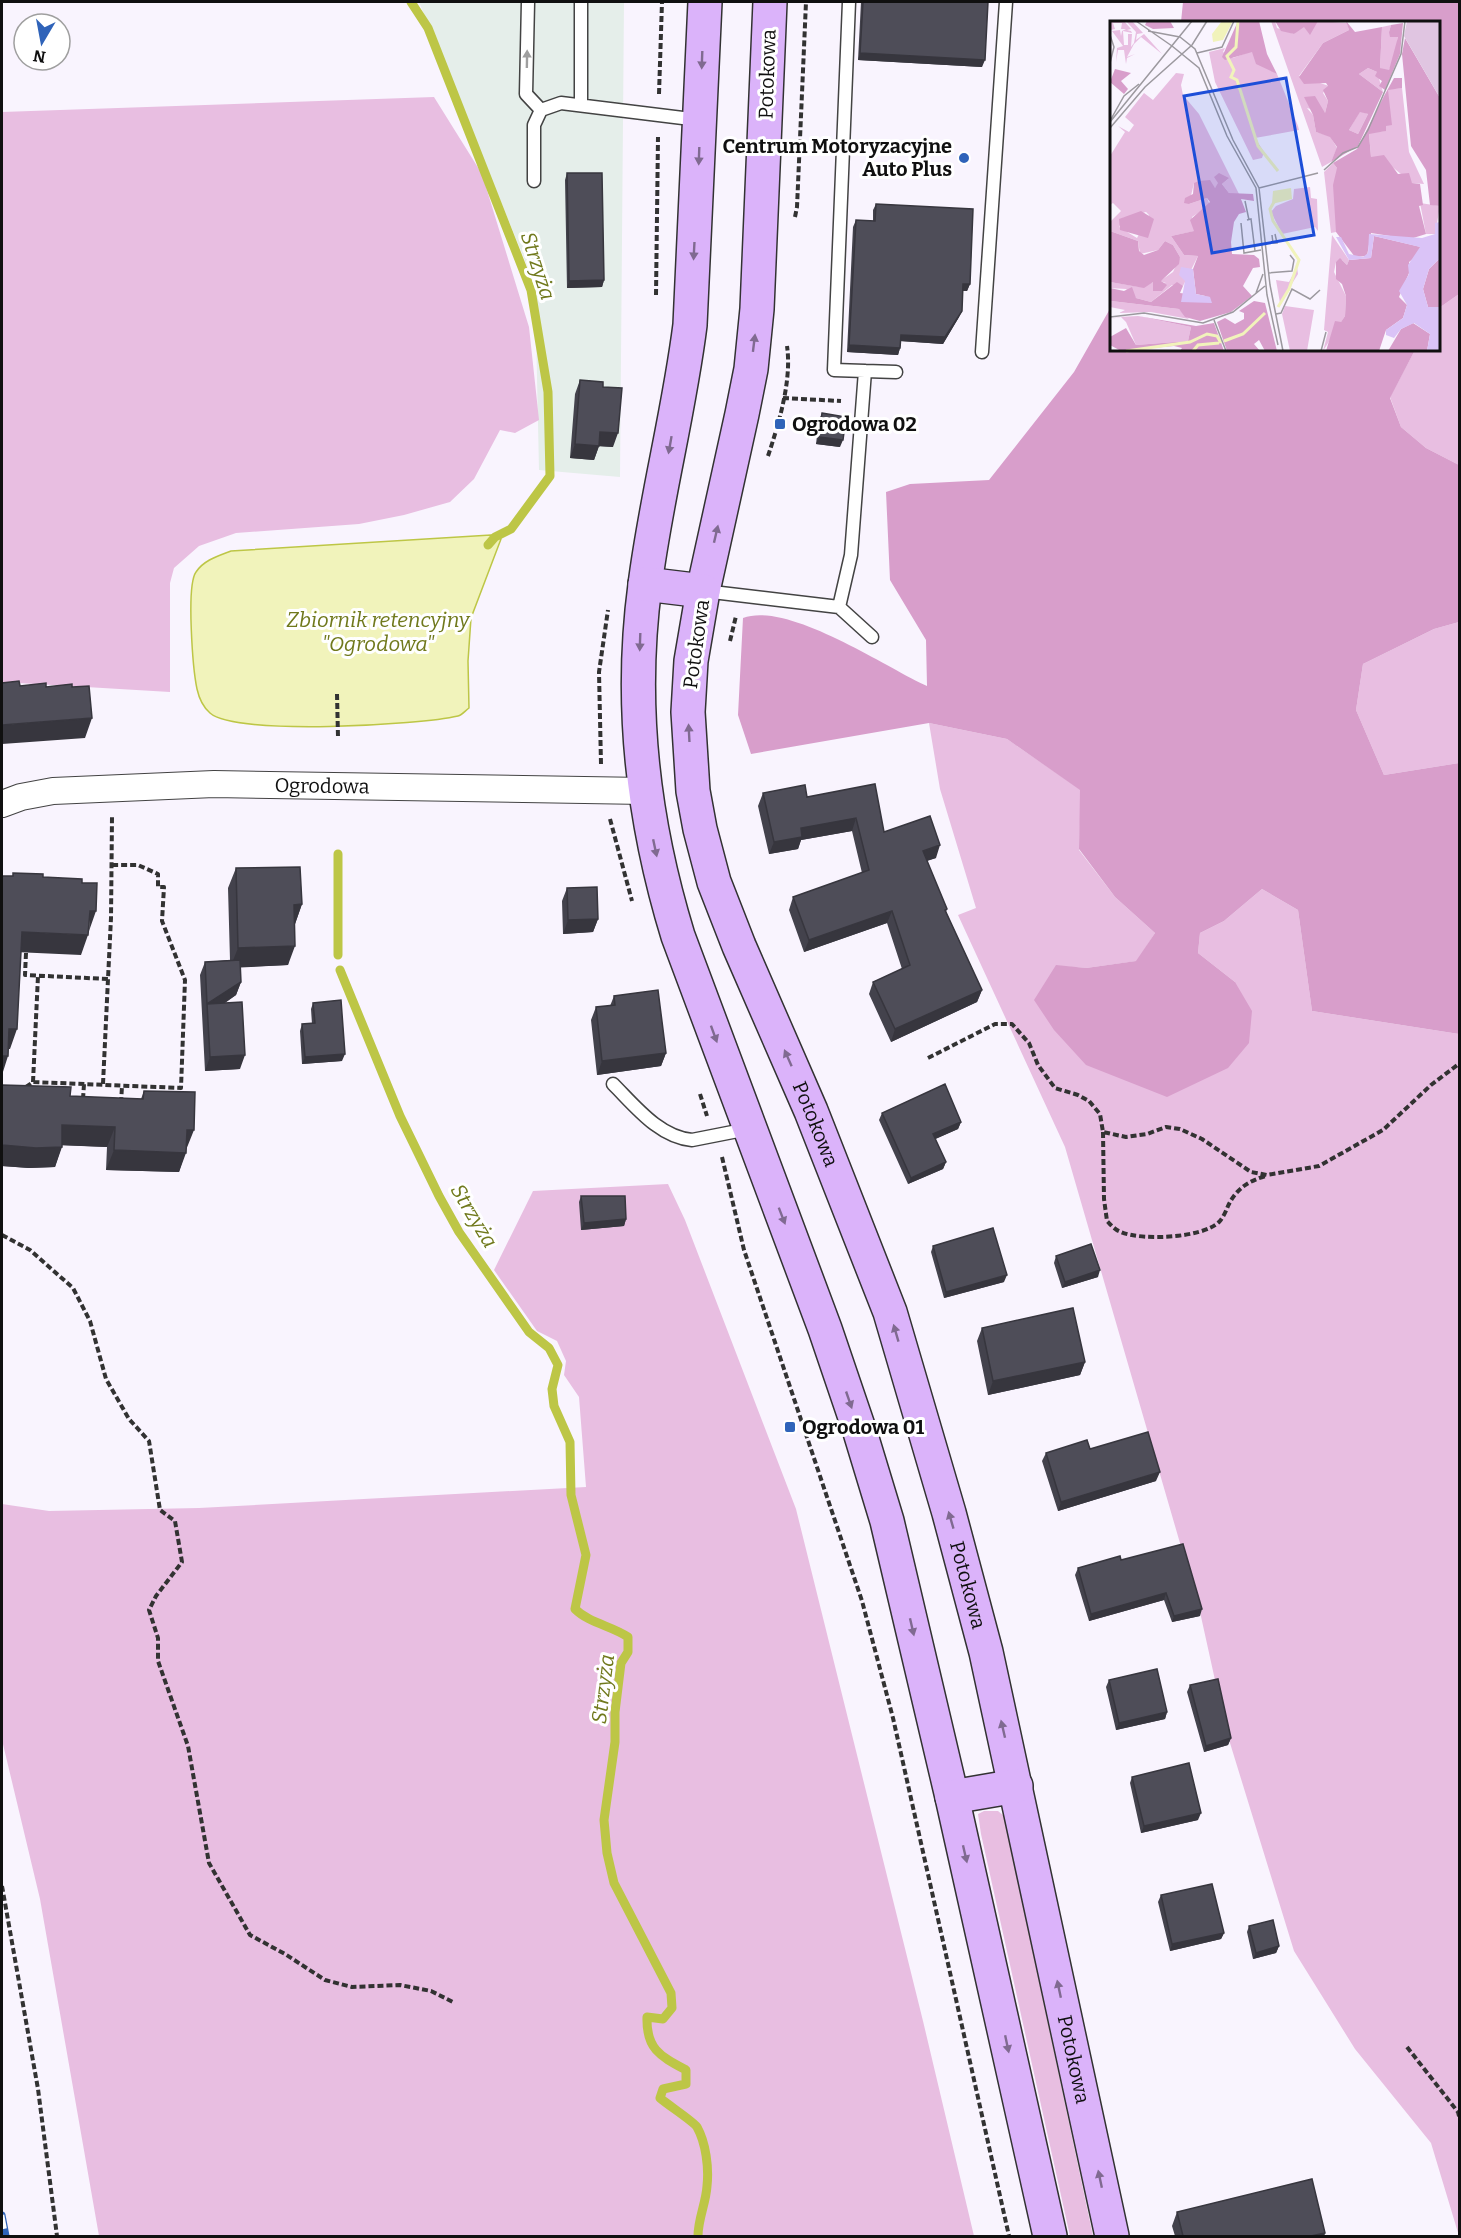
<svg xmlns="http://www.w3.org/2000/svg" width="1461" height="2238" viewBox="0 0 1461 2238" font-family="Bitter,serif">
	<rect width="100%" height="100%" fill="#f9f4fe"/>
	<path fill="#e5eeea" d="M419,2h205l-4,475 -81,-7 -4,-185z"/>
	<path fill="#e8bee1" d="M434,97l48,77 47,153 10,93 -24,13 -15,-3 -26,49 -24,23 -46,13 -45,9 -123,9 -37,13 -25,22 -4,15v109l-168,-10v-570z
		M1459,294v171l-33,-17 -25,-21 -11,-30 25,-47h23l1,-42z
		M1459,622v141l-75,12 -28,-65 7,-46 71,-35z
		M929,723l78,16 74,51 -2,60 36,47 40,36 -18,28 -51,7 -30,-2 179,16 -37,-29 2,-20 24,-12 38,-32 36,21 14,101 147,23v1202l-28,-93 -76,-94 -61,-98 -68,-221 -26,-118 -135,-465 -107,-232 18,-7 -36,-119z
		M668,1184l17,36 111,289 127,512 51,215h-875l-59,-337 -38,-159v-236l47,7 150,-3 387,-21 -7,-90 -15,-22 2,-14 -9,-20 -20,-10 -43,-61 39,-79z
		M984,1811h14l6,5 89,420h-23l-89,-402 -3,-20z"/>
	<path fill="#d89ecb" d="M1183,2h276v292l-20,14 -1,-286h-257z
		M1111,307l1,43h303l-25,48 11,29 25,21 33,17v157l-25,7 -71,35 -7,46 28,65 75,-12v271l-147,-23 -14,-101 -36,-21 -38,32 -24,12 -2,20 37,29 17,29 -3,32 -21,25 -61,29 -81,-32 -32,-35 -20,-30 22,-35 30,3 50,-7 19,-28 -40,-36 -36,-48 1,-59 -73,-51 -78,-16 -178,31 -13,-39 5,-97c45,-17 142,49 184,68l-1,-46 -36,-60 -4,-88 24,-8 79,-4 85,-108z"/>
	<path fill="#f1f3bb" stroke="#bdc646" stroke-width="1.5" d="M491,535l10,4 -30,79 -3,43 1,47c-4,3 -7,7 -11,8 -38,9 -222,20 -248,-3 -7,-6 -11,-15 -13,-24 -4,-19 -11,-103 -1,-117 8,-12 22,-16 35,-21z"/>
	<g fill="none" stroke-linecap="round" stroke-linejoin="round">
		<path stroke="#bdc646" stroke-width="9" d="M411,2l17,26 103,262 17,102 2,84 -39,53 -16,8 -7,8
			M338,955v-101
			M340,970l60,146 39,80 20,36 70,100 20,16 9,17 -6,24 2,17 16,36 1,53 15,60 -11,54c14,14 37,17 53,28v15l-7,11 -6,49v30l-11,78 3,33 7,30 57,110 1,15 -9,11 -16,-2c-1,32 13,39 39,53v14l-23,5 -3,9c8,7 33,23 37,29 9,16 12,41 10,59 -1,17 -9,33 -9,50"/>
		<defs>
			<path id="service" d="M528,2l-2,92 15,16
				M849,2l-15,368 62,2
				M581,105v-103
				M534,181v-56l7,-15 20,-7 138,17
				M982,352l24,-350
				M865,371l-14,184 -12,52 33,30
				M704,591l135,16
				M613,1084c22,22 46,53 79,56l56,-11"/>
			<g id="minor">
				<path id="s1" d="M2,804l19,-7 32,-6 161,-7 431,7"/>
			</g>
			<g id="secondary">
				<path d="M705,2l-15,323c-11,88 -34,173 -45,260 -16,119 -2,237 33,351l147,393 35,103 27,89 65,276 98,439"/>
				<path id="s2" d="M770,2l-13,307 -6,60 -9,45 -39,177 -12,70 -3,51 5,79 7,38 14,53 25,64 72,165 79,201 59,201 37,139 126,584"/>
				<path d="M645,584l58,7"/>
				<path d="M952,1797l64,-11"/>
			</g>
		</defs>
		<use href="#service" stroke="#434343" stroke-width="15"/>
		<use href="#minor" stroke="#434343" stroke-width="28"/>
		<use href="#secondary" stroke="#323232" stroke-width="36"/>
		<path stroke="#323232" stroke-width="4" stroke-dasharray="6 3" stroke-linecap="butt" d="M659,94l3,-92
			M795,217l2,-10 9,-205
			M656,295l2,-158
			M783,398l58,3
			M768,456c11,-33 24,-76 19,-110
			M730,641l6,-25
			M337,694l1,43
			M601,764l-2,-92 9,-62
			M610,819l22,82
			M26,953l-1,22 83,4 3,-61 1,-101
			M928,1058l67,-34h17l17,19 9,22 17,23 23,7 11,6 11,13 3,18 23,5 21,-3 19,-7 14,2 22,10 49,33 16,3 52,-9 64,-36 48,-45 29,-22
			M33,1082l5,-106
			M103,1084l5,-105
			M26,1087l7,-5 148,6 4,-108 -23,-59 2,-34h-6v-13l-20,-9h-27
			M700,1094l7,22
			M83,1099l1,-15
			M121,1103l1,-17
			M1103,1132l1,67 3,22c4,4 8,9 14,11 21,9 82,6 98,-10 4,-4 7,-11 9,-16 8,-17 20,-25 38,-30
			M722,1157l22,93 118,351 31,117 116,518
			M2,1235l28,15 43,38 17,33 16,58 23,40 20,22 11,69 15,11 7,41 -26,34 -7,14 9,28v23l30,85 21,117 41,72 35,19 40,26 27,7 48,-2 31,6 22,11
			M2,1886l36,203 19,147
			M1407,2047l51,65 2,8"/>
		<use href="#service" stroke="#fff" stroke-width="12"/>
		<use href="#minor" stroke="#fff" stroke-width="26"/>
		<use href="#secondary" stroke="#dbb3fa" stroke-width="33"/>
		<defs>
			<path id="rail" d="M2,2215l4,21"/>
		</defs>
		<use href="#rail" stroke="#2f63b9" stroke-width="7"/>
		<use href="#rail" stroke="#fff" stroke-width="4.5" stroke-dasharray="14" stroke-linecap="butt"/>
	</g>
	<path fill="#43424c" d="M861,2h127l-6,65 -124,-7z
		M567,173l37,107 -2,7 -35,1 -2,-108z
		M876,204l94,80 -3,7h-4l-4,26 -16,27 -42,-3 -1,7 -2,7 -51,-3 6,-125 3,-7 17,1v-11z
		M580,380l23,7 10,60 -14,-1 -5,14 -24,-2 5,-64z
		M822,413l18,34 -24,-3 3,-24z
		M763,793l44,4 77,35 52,26 -9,3 20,48 -1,3 36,78 -5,12 -86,40 -22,-48 4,-12 29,-13 -15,-46 -83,29 -15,-42 4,-13 69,-24 -10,-42 -51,9 -3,9 -29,5 -11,-48z
		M236,868l66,36 -7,20 -7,41 -48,2 1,15 -5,13 -11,8 15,66 -35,2 -5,-96 5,-13 25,-2 -2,-72z
		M567,888l31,31 -5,13 -30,2 -1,-33z
		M614,996l52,57 -5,13 -64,9 -6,-55 5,-13 14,-1z
		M313,1003l29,58 -40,3 -2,-33 2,-7h10l-1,-15z
		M2,1085l68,11 71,3 3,-8 42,59 -7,22 -73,-2 1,-23 -45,-2 -7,22 -26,1 -27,-2z
		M882,1113l79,9 -3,7 -23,10 11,23 -3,7 -35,15 -29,-64z
		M581,1196l45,23 -2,7 -43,4 -2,-28z
		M933,1246l71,36 -60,16 -13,-46z
		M1056,1256l42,21 -36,11 -8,-25z
		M982,1328l103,34 -5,13 -92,20 -11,-54z
		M1046,1453l110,28 -98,30 -16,-50z
		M1121,1560l79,56 -28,6 -8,-22 -75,21 -14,-46 3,-7z
		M1109,1680l58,32 -2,7 -49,11 -10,-43z
		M1190,1685l41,53 -3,7 -24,7 -17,-60z
		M1132,1777l66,43 -57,13 -11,-50z
		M1161,1895l63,38 -3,6 -51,12 -12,-49z
		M1249,1926l30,20 -3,7 -23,6 -6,-27z
		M1177,2212l148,21 -1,3h-149l-3,-10z"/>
	<path fill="#37363e" d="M860,53l125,7 -3,7 -124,-7z
		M604,280l-2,7 -35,1 2,-7z
		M963,284h7l-3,7 -6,-1z
		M962,311l-3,6 -16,27 -44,-3 2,-6z
		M849,345l51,3 -2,7 -51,-3z
		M600,432l18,1 -5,14 -17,-1z
		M819,437l24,3 -3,7 -24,-3z
		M575,444l24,2 -5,14 -24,-2z
		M92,718l-7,20 -83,6v-19z
		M856,818l-4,13 -51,9 -3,9 -29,5 5,-12 27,-14z
		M940,845l-4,13 -17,5 4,-12z
		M302,904l-7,20 -1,-19z
		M90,911h6l-7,20z
		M892,911l-5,12 -83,29 5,-12z
		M598,919l-5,13 -30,2 5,-14z
		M22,932l66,3 -7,20 -66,-3z
		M295,946l-7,19 -58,3 8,-20z
		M241,982l-5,13 -28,19 -1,-10 -5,14 5,-14z
		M982,990l-5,12 -86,40 4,-13z
		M9,1029h8l-7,20h-8z
		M666,1053l-5,13 -64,9 5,-14z
		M345,1054l-3,7 -40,3 3,-7z
		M245,1055l-5,14 -35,2 5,-14z
		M2,1056h6l-6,19z
		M961,1122l-3,7 -27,12 2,-7z
		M62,1125l53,2 -8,20 -52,-2z
		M187,1130h7l-8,20z
		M2,1145l60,2 -7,20 -26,1 -27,-2z
		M114,1150l72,3 -7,19 -73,-2z
		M946,1162l-3,7 -35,15 3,-6z
		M626,1219l-2,7 -43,4 3,-7z
		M1100,1270l-2,7 -36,11 3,-6z
		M1007,1275l-3,7 -60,16 2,-6z
		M1085,1362l-5,13 -92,20 5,-14z
		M1160,1472l-4,9 -98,30 3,-9z
		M1166,1593l-2,7 -75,21 2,-7z
		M1202,1609l-2,7 -28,6 2,-6z
		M1167,1712l-2,7 -49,11 3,-7z
		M1231,1738l-3,7 -24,7 2,-6z
		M1201,1813l-3,7 -57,13 3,-7z
		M1224,1933l-3,6 -51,12 2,-7z
		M1279,1946l-3,7 -23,6 3,-6z
		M1325,2233l-1,3h-13z"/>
	<path fill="#4e4d58" stroke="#37363e" stroke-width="1.5" d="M863,2h125l-3,58 -125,-7z
		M567,173h35l2,107 -35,1z
		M876,204l97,5 -3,75h-7l-1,27 -17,26 -44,-2 -1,13 -51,-3 7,-125 19,1z
		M580,380l23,2v5l19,1 -4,45 -18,-1 -1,14 -24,-2z
		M822,413l24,4 -3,23 -24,-3z
		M19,681l1,5 26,-3v4l26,-3v3l17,-1 3,32 -90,7v-42z
		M875,784l9,48 46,-16 10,29 -17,6 24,58 -2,1 37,80 -87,39 -22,-47 37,-17 -18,-54 -83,29 -16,-43 76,-27 -13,-52 -55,10 1,9 -28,5 -11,-49 42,-8 2,12z
		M300,867l2,37 -8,1 1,41 -57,2 -2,-80z
		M13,873l30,1v3l39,2v4h15l-1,28h-6l-2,24 -66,-3 -5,97h-8l-1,27h-6v-180h11z
		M597,887l1,32 -30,1 -1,-32z
		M240,960l1,22 -34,22 -2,-42z
		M658,990l8,63 -64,8 -6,-54 19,-2 -1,-9z
		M341,1000l4,54 -40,3 -3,-33 13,-1 -2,-20z
		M242,1002l3,53 -35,2 -3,-53z
		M945,1084l16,38 -28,12 13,28 -35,16 -29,-65z
		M2,1085l69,2 -1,9 73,3 1,-8 51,1 -1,38h-7l-1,23 -72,-3 1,-23 -53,-2v22l-26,1 -34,-3z
		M581,1196h44l1,23 -42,4z
		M993,1228l14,47 -61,17 -13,-46z
		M1091,1244l9,26 -35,12 -9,-26z
		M1073,1308l12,54 -92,19 -11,-53z
		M1148,1432l12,40 -99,30 -15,-49 41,-13 3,9z
		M1183,1544l19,65 -28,7 -8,-23 -75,21 -13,-46 42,-12 1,4z
		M1157,1669l10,43 -48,11 -10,-43z
		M1218,1679l13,59 -25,8 -16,-61z
		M1189,1763l12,50 -57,13 -12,-49z
		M1212,1884l12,49 -52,11 -11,-49z
		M1273,1920l6,26 -23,7 -7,-27z
		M1312,2179l13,54 -14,3h-128l-6,-24z"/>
	<defs><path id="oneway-solid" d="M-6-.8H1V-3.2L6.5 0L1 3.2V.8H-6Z" transform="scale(1.5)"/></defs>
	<use fill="#9f9f9f" href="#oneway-solid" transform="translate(527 59) rotate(-89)"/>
	<g fill="#806a91">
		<use href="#oneway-solid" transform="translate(702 60) rotate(92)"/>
		<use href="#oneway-solid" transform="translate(699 156) rotate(92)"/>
		<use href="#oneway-solid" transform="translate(694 251) rotate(93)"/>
		<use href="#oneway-solid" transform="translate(754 343) rotate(-83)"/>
		<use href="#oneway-solid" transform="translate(670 445) rotate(100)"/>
		<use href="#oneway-solid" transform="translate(716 534) rotate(-77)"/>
		<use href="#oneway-solid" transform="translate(640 642) rotate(92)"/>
		<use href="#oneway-solid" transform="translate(689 733) rotate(-93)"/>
		<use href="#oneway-solid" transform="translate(655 848) rotate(78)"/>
		<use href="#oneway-solid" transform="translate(714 1034) rotate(70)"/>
		<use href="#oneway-solid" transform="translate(788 1058) rotate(-114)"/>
		<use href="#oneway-solid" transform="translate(782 1216) rotate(69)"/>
		<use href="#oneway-solid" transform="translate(896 1333) rotate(-106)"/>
		<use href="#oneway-solid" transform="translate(849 1400) rotate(71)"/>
		<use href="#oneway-solid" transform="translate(951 1520) rotate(-106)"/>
		<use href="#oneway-solid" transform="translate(912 1627) rotate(77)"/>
		<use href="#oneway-solid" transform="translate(1003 1729) rotate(-103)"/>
		<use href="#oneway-solid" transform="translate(965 1854) rotate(77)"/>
		<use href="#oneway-solid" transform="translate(1059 1989) rotate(-102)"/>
		<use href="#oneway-solid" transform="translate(1007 2044) rotate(78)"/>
		<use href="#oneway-solid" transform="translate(1100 2179) rotate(-102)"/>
	</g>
	<g fill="#2f63b9" stroke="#fff" stroke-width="2">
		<circle cx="964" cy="158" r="6"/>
		<rect x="774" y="418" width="12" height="12" rx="3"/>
		<rect x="784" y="1421" width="12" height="12" rx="3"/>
	</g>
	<g text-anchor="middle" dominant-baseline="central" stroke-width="6" stroke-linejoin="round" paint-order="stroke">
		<g font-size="20" fill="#101010" stroke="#fff">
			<text transform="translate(767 74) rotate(-88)">Potokowa</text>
			<text transform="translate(696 644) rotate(-82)">Potokowa</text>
			<text stroke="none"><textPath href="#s1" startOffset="322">Ogrodowa</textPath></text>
			<text stroke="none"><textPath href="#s2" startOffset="1152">Potokowa</textPath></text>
			<text stroke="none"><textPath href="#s2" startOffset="1638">Potokowa</textPath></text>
			<text stroke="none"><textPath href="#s2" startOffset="2124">Potokowa</textPath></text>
		</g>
		<g font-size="20" font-weight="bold" fill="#101010" stroke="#fff" text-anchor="start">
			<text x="952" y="146" text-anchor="end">Centrum Motoryzacyjne<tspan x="952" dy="23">Auto Plus</tspan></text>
			<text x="792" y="424">Ogrodowa 02</text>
			<text x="802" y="1427">Ogrodowa 01</text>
		</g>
		<g font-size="21" font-style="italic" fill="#70791c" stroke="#fff">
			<text transform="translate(538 266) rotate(72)">Strzyża</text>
			<text x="378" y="620">Zbiornik retencyjny<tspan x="378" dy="24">"Ogrodowa"</tspan></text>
			<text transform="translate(474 1216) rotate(59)">Strzyża</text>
			<text transform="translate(603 1689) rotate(-83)">Strzyża</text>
		</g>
	</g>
	<g transform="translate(1110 21)">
		<rect width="330" height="330" fill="#f9f4fe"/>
		<path d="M0,0h14l7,8 -4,1 4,1 1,2 -9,-2 1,14h4v-11h4l-1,13 3,-4 2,-11 -10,-11h6l11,12 -6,1 -1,6 8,-6 18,20 -21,-17 -7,7 -7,13 8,-3 -8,4 -1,6 -2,-14h-6l-2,12 1,-14 6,-2 -11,-15 8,-1 1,6 1,-5 4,-2h-5l1,-6h-9l2,6 -4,1zM161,0h4l2,7 17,6 6,-7 18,-6 29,2 2,7 -26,13 -24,33 30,10 -6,7 5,8 -3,12 -18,-5 6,7 3,17 14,4 7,12 -6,14 -9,5zM281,4l-2,7 9,4 -2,17 -7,17h-6l-3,-2 2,-41zM115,27l-2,4 10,6 19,-7 8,13 17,10 21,52 1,4 -44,8 9,14 -2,6 -9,2 -38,-78 -6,-30zM258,47l9,4 6,20 -24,-18zM66,52l8,1 -3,11 2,10 16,19 41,82 -11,-3 -7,-9 7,-6 -14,10 -21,-5 -5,21 18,-6 3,7 -18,12 3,14 -24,5 13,19 14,1 -15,30 -11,-1 -21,17 -15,-4 -10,-9 -16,-1v-6l30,5 13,-5 13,1 -6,-2 13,-9 7,-15 -7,-12 -8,-4 -7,9 -18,4 -2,-13 -28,-10v-9l11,-11 -8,-8 -3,2v-49l15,-24 -7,-6 11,6 5,-7 -9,-8 19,-24 9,7zM36,191l3,3 -12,23 -18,-11 4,-9zM292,67l7,64 15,32 -12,-1 -27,-22 -14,-4 -2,-24 16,-2 3,-42zM250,90l8,3 -10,20 -9,-4zM223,142l4,5v48l-1,16 -5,1 -7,-61zM200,166l1,11 6,1 1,32 -3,-4 -33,7 -11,-22 5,-6 17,-7 1,-10zM310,182l20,3 -5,28h-9zM222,214l17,25 -2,5 -5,-5 -6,2 -2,10 12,24 -1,20 -22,35 5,-19 -4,-2zM187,246l1,7 -18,29 -4,-23 13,2zM1,280l68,8 10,10 -38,-7 -32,1 6,-3 -15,-3zM175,285l29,4 -7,41h-17l-8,-37zM28,295l53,11 -3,14 -52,4 -10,-23 -5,-5 -11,2 9,-2z" fill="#e8bee1" fill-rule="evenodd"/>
		<path d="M37,0h23l4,7 -21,1 -8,-4zM128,0h21l8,33 10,20 -21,-10 -4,-12 -27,8 -3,-3zM165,0h43l-8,14 -6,-8 -10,7 -13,-3zM236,0l9,11 27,-5 -2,41 9,2 9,-33h-8l-1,-5 2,-7 12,-2 -3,31 -15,36 -6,-4 3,-5 -7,-5 2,-4 -9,-4 -9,6 24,18 -25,54 -27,16 6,-15 -7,-10 -14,-5 -3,-17 -9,-18 11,-1 10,17 3,-12 -5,-11 5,-4 -2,-3 -22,1 -5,-7 24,-34 26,-13zM250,91l8,2 -10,20 -9,-4zM295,17l35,60v108l-10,-1 -4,-35 -15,-24 -9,-92zM5,48l16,4 -10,8 7,8 -4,5 -14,-12zM284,57h8v10l-14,2 4,35 -6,1v5l-17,3 2,23 13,-2 14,19 11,-1 3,10 8,1 3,21 -4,1 7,28 -16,5 -39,-6 -4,23 -12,1 -19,-25 -3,-47 4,-17 -4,-5 24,-14 27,-53zM109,152l10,5 -7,6 7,9 24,1 1,7 -13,-2 5,13 -7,2 -5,8 -3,20 1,12 22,1 5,4 1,8 -7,1 -10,18 9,10 -21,16 -31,9 -15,-4 -6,-8 -68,-8 -1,-13 14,3 8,-4 4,11 15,4 26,-20 6,4 -3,7 30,4 -14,-3 -3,-25 5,-13 -14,-1 -13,-19 23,-5 -4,-11 20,-18 -3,-4 -18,6 -5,-1 1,-5 8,-4 1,-11 5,-2 11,-1 5,8 3,-5 -4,-6zM31,190l13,8 -6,19 -28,-8 -1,-11zM0,210l28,10 1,10 5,4 14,-5 7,-9 8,4 7,12 -1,7 -18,17 6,4 -5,6h-9v-9l-9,6 -34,-6zM264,215l47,11 -3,8 -9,7v11l-10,24 8,8 -4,13 -17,12 -7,21h-53l9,-30 6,1 4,-6 1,-20 -4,-12 -6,-5v-17l4,-4 7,7 2,-5 22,-2zM330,237v49h-12l-5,-18 6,-20zM144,280l11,2 12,48h-12l-6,-11 -5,4 6,7h-33l-10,-29 8,-4 10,6 9,-5v-6l-5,-2zM28,295l58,10 18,-3 10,28h-44l2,-3 -8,-2 -53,5 -11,-6v-8l16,-9 10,17 52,-4 3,-14zM303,302l17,11 -3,17h-39l13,-22z" fill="#d89ecb" fill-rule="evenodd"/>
		<path d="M330,201v36l-11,11 -6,20 5,18h12v44h-13l3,-17 -16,-11 -13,6 -7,9 -8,-3v-5l17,-12 4,-13 -8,-14 10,-17 -1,-9 12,-18 -46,-11 -3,22 -22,2 -13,-23h5l8,17 14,3 5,-4 1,-19 53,4 13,-4v-11zM71,246l12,2 3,25 14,3 2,6 -31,-1 4,-21 -6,-6z" fill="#dac3f7"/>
		<path d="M297,0h33v77l-36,-62z" fill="#e0c5e1"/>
		<path d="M112,0h11l-10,19 -10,2 -1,-8zM181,167l1,11 -20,5 1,-13z" fill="#f1f3bb"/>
		<path fill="none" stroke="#f1f3bb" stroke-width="3" d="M128,0l-2,26 -9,9 7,14 -3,7 6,3 21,66 20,25M164,181l-4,7 3,12 26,39 -10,29 -11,18M114,320l19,-7 22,-21M16,330l64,-9 17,-8 10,2 4,7M83,330l5,-6 21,-2"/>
		<path fill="none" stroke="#9c999f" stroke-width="1.5" d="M26,0l36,25M38,10l32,6M0,14l4,12 -4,16M70,16l15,12 38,91 26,48 11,97 13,66M62,25l27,22 28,68 29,52 11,107 11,50M87,32l25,-6 12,-26M1,98l13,-23 15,-12M0,101l82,-101M0,107l35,-41 47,-42 15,-24M214,149l19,-17 15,-6 10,-17 33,-76 4,-33M149,167l59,-15M135,180l4,19M137,199l4,-1 4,32M131,202l3,30 17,-3M162,214l1,8h4l-2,-9M158,252l24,-2 2,-11 -4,-5M146,272l7,-19M166,293l5,-1 11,-24 18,10 10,-9M0,296l34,-4 59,10 30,-11 32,-26M104,299l12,31M211,330l5,-19"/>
		<path fill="#1d4ed8" fill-opacity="0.15" stroke="#1d4ed8" stroke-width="3" d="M176,57l28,157 -102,18 -28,-157z"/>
		<rect width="330" height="330" fill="none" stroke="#101010" stroke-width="3"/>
	</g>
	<rect width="1461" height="2238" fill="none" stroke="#101010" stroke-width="6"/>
	<g transform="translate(42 42) rotate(190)"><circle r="28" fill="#ffffff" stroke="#9f9f9f" stroke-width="1.5"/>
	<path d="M0-4.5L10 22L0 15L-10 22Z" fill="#2f63b9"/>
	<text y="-9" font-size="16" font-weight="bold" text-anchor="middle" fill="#101010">N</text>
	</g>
</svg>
